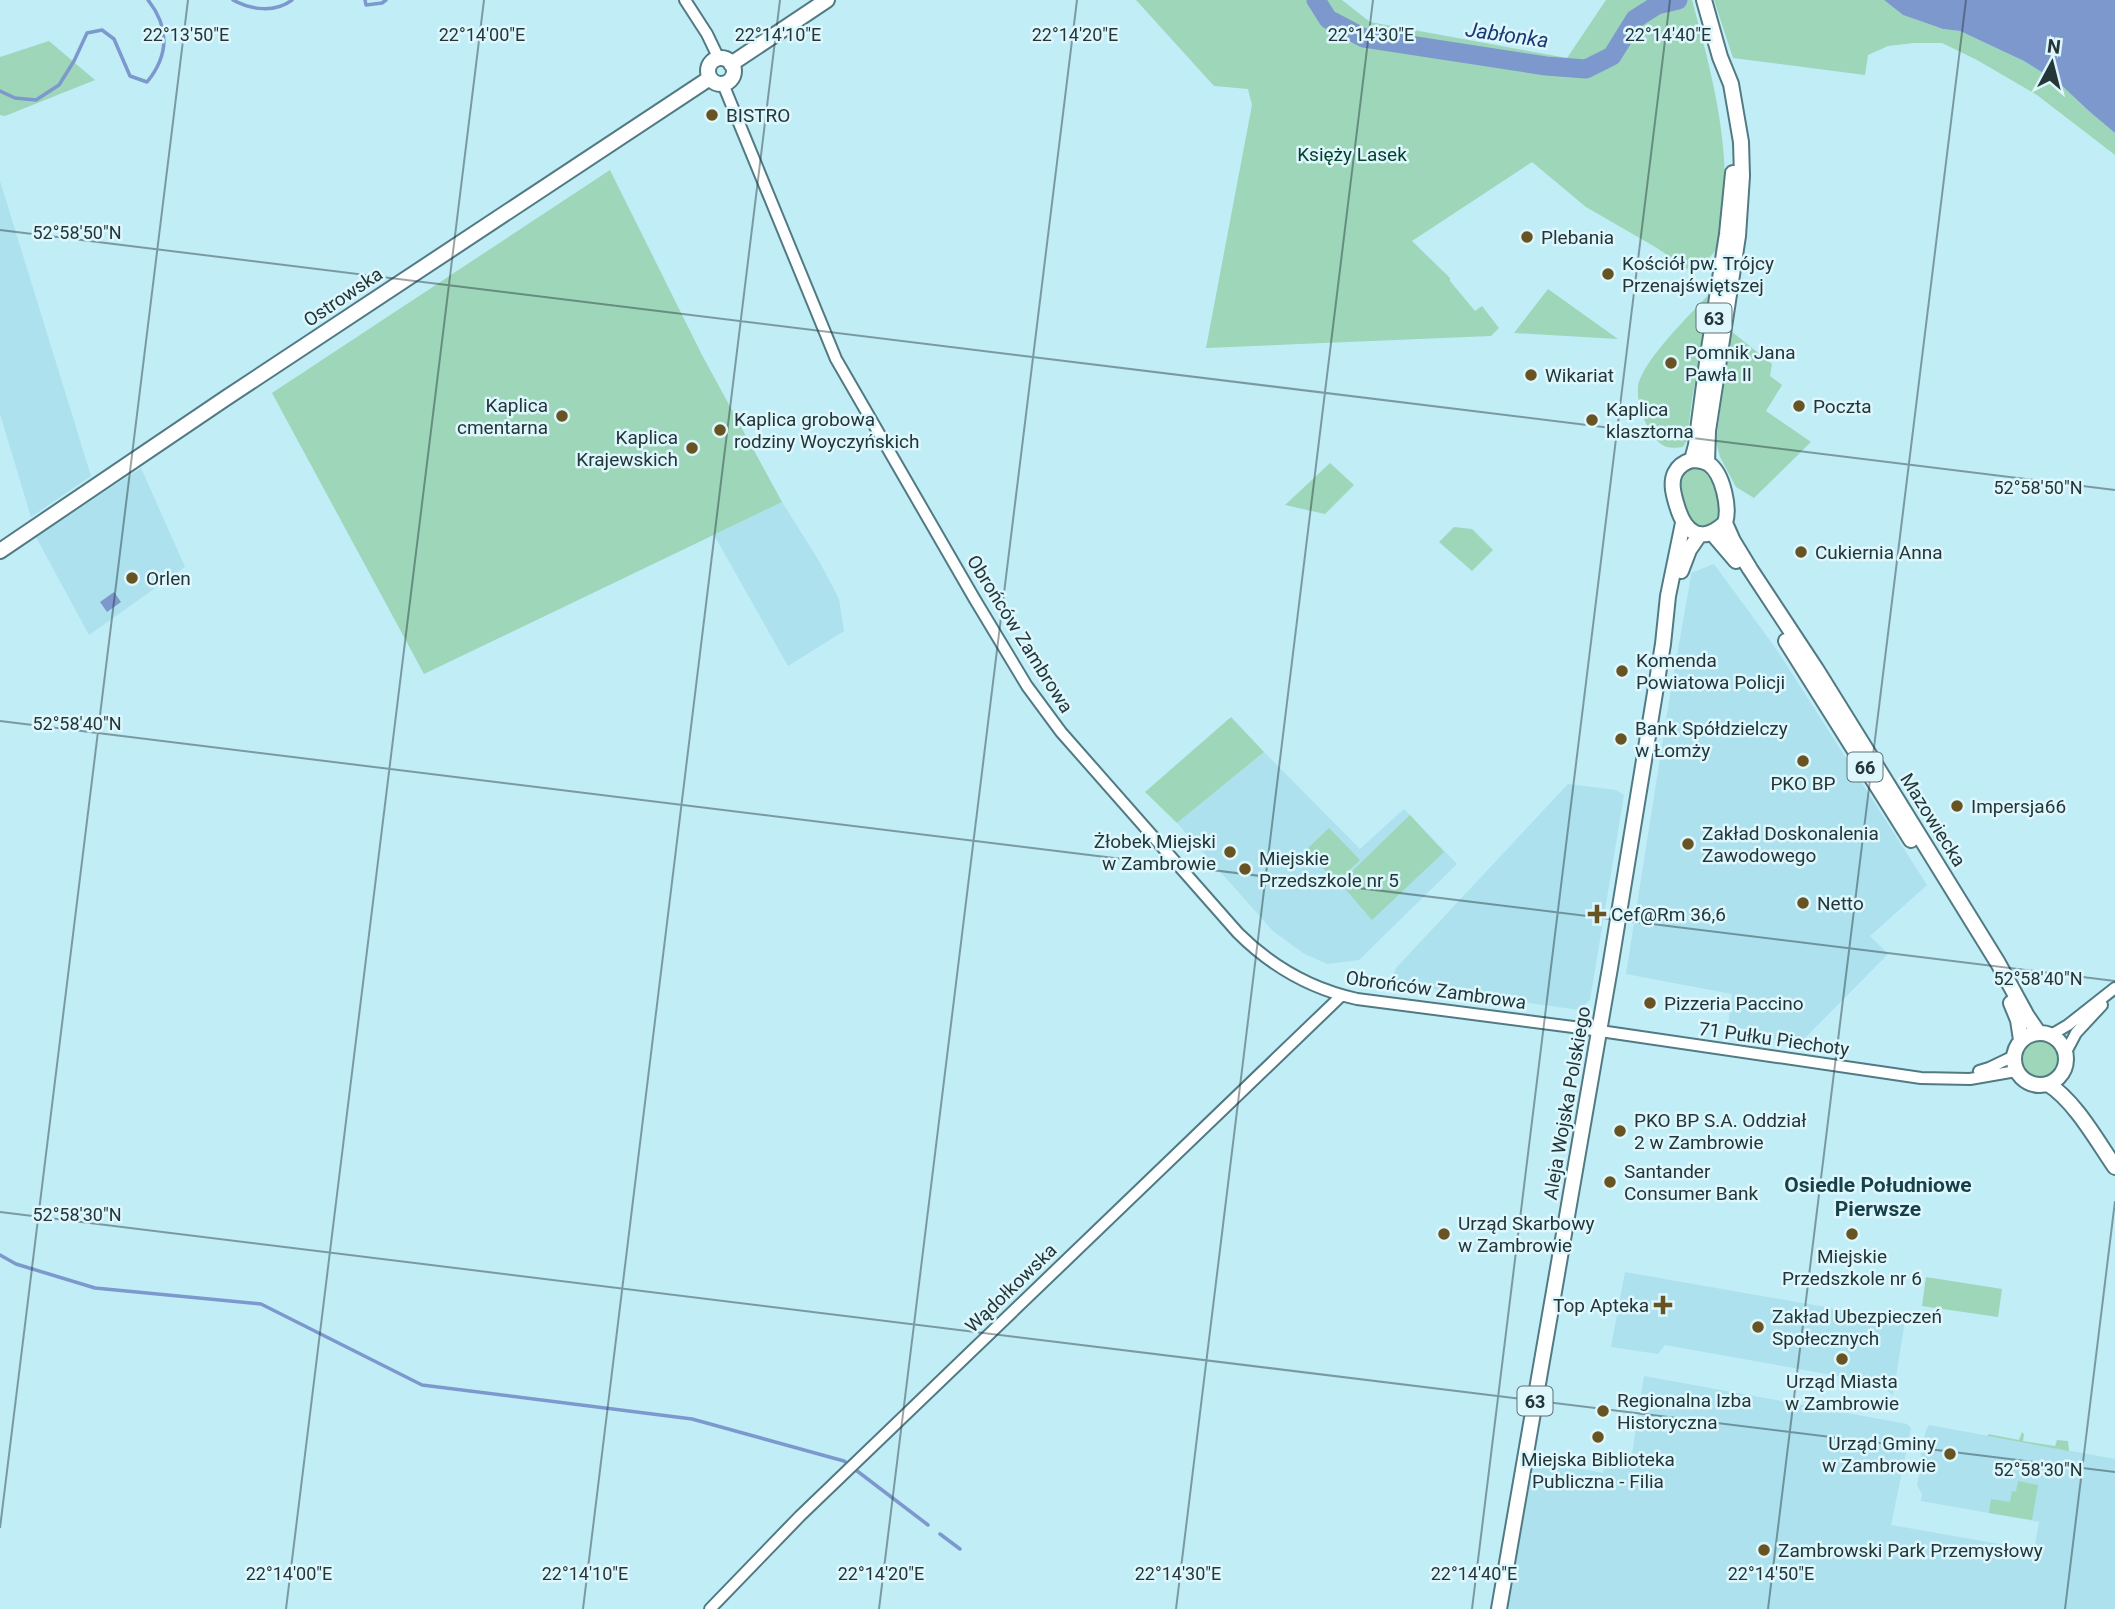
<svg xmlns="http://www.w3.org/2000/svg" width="2115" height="1609" viewBox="0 0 2115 1609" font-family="Roboto,sans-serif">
	<rect width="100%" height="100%" fill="#c1edf7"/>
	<path fill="#ace1ed" d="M0,181l91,295 -60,41 -31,-103z
		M141,468l44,99 -96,68 -53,-98z
		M782,502l37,59 20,38 5,32 -56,35 -74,-131z
		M1714,564l63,86 150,235 -57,51 18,18 -89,90 -72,-11 5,-39 -106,-20 45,-285 20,-113v-3z
		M1264,752l96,97 44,-40 53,55 -98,96 -32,4 -24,-11 -30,-22 -96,-108z
		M1568,784l48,6 8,5 -34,205 -11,10 -189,-27 6,-15z
		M1625,1272l280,49 -12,74 -16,-12 -212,-38 -7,9 -47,-7z
		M1644,1376l263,48 4,4 -20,97 143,25 5,-28 -118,-21 1,-7 -5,-9 3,-15 -2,-1 8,-39 3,-5 186,34v150h-608l27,-149 69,13 3,-15 25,3z"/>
	<path fill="#9ed6b9" d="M1136,0h206l28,22 197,36 39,-58h86c19,70 41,151 30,224 -1,6 0,16 -3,21 -4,9 -19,21 -26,28l-36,-25 -71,-41 -54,-45 -120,79 38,37v3l25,30 7,-5 17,22 -8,8 -285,12 46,-243 -4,-16 -34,-3z
		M1714,0h170l19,15 40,14 17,2 64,30 35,22 31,29 25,21v22l-78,-60 -60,-35 -35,-17h-28l-26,3 -20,9 -3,20 -132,-17z
		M49,41l46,39 -90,36 -5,-1v-58z
		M610,170l92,185 80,147 -358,172 -152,-281z
		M1548,289l70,50 -104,-6z
		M1712,291l-20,108 -5,41 -4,7c-19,3 -24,-2 -34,-18 -7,-12 -12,-27 -11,-41 2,-26 56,-77 74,-97z
		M1731,331l41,33 -2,12 12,9 -16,26 45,31 -57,56 -18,-11 -16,-30 -4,-16z
		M1330,463l24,22 -29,29 -40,-9z
		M1691,469c4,0 9,-1 12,1 10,5 17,36 16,46l-11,10c-6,0 -12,0 -16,-5 -5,-5 -13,-32 -12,-39 2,-7 6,-10 11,-13z
		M1454,527l18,2 21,21 -21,21 -33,-29z
		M1231,717l33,35 -87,71 -32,-31z
		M1410,815l34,37 -72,68 -32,-37z
		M1329,828l31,32 -23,22 -32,-31z
		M2022 1059a18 18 0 1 1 36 0a18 18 0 1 1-36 0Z
		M1926,1277l76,12 -4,28 -76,-11z
		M2022,1432l2,2 -1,7 32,5 2,-6 11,1 1,10 -81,-15v-2l31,6z
		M2018,1481l20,4 -6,35 -43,-7 2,-14 19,3 2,-11 4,1z"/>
	<path fill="#7d98cd" d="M1884,0h231v133l-25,-21 -31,-29 -35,-22 -64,-30 -17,-2 -40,-14z
		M114,592l7,10 -14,10 -7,-10z"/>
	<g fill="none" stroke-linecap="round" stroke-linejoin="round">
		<path stroke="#7d98cd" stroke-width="3.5" d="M233,0c18,10 42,13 59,0
			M365,0l1,5 16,-2 4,-3
			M0,91l15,7 21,2 23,-15 15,-24 13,-28 15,-3 12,9 16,37 17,6c22,-27 23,-54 1,-82
			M0,1255l16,9 79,24 166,16 161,81 270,34 152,42 84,64
			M940,1534l20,15"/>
		<path stroke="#7d98cd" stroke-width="19" d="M1316,0l12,19 36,19 182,28 40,3 26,-13 23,-37 22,-14 21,-5"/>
		<defs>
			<path id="tertiary" d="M685,0l22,34 12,25
				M723,84l113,275 138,239 53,88 34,46 177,201c33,33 73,56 119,66l216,28 348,51 49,1 46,-8
				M2051,1035l17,-10 47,-37
				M2066,1052l10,-19 26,-28
				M1979,1071l10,-3 25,-12
				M710,1609l90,-93 541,-520"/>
			<path id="primary" d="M1704,0l16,57 11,27 10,58 1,34 -4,60 -30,195 -1,31
				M708 71a13 13 0 1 1 26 0a13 13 0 1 1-26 0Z
				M731,64l96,-64
				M1692,460l4,-15 12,-90 19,-121 6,-61
				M1692,460c6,0 12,1 17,4 14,10 21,44 16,59 -24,22 -40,10 -48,-17 -3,-10 -7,-23 -2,-33 4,-8 10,-11 17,-13z
				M1725,523l8,18 17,28 66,100 59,95 123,199 29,53 11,16
				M1712,533l24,28
				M0,551l226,-153 484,-320
				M1681,571l8,-21 11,-16
				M1786,641l125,199
				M2011,1003l7,17 3,20
				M2014 1059a26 26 0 1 1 52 0a26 26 0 1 1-52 0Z
				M2048,1084c27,17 49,57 67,83
				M1499,1609l111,-641 53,-324 5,-48 15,-73"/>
		</defs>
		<use href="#tertiary" stroke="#517a83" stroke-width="14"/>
		<use href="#primary" stroke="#517a83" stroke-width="18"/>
		<use href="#tertiary" stroke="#fff" stroke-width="10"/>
		<use href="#primary" stroke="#fff" stroke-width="14"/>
	</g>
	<path fill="none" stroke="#243639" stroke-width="2" stroke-opacity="0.45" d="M0,230l2115,260M0,721l2115,260M0,1212l2115,260M0,1528l188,-1528M286,1609l198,-1609M583,1609l197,-1609M879,1609l198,-1609M1176,1609l197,-1609M1472,1609l198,-1609M1768,1609l198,-1609M2065,1609l50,-408"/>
	<g fill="#685322" stroke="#ddf7fd" stroke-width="2.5">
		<circle cx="712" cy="115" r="7"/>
		<circle cx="1527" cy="237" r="7"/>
		<circle cx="1608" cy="274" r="7"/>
		<circle cx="1671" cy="363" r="7"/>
		<circle cx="1531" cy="375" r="7"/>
		<circle cx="1799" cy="406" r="7"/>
		<circle cx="562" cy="416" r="7"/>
		<circle cx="1592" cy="420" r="7"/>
		<circle cx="720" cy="430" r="7"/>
		<circle cx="692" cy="448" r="7"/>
		<circle cx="1801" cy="552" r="7"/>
		<circle cx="132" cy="578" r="7"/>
		<circle cx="1622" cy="671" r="7"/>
		<circle cx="1621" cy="739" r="7"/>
		<circle cx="1803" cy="761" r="7"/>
		<circle cx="1957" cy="806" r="7"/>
		<circle cx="1688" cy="844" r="7"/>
		<circle cx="1230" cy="852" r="7"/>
		<circle cx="1245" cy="869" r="7"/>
		<circle cx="1803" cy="903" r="7"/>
		<path d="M1593.5 903.5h7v7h7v7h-7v7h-7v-7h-7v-7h7z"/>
		<circle cx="1650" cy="1003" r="7"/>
		<circle cx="1620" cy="1131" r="7"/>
		<circle cx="1610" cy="1182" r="7"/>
		<circle cx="1444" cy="1234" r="7"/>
		<circle cx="1852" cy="1234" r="7"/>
		<path d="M1659.5 1294.5h7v7h7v7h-7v7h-7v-7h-7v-7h7z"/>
		<circle cx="1758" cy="1327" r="7"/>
		<circle cx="1842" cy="1359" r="7"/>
		<circle cx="1603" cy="1411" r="7"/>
		<circle cx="1598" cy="1437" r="7"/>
		<circle cx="1950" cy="1454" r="7"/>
		<circle cx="1764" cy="1550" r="7"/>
	</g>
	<g text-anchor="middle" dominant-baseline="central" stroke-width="5" stroke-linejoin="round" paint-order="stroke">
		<g fill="#ddf7fd" stroke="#5c7074" stroke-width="2">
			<rect x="1696.5" y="303.5" width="35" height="29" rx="5"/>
			<rect x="1847.5" y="752.5" width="35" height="29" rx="5"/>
			<rect x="1517.5" y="1386.5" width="35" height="29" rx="5"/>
		</g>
		<g font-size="18" font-weight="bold" fill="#243639">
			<text x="1714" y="318">63</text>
			<text x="1865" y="767">66</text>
			<text x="1535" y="1401">63</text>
		</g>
		<g font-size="19" fill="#243639" stroke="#ddf7fd" text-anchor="start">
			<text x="726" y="115">BISTRO</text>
			<text x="1541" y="237">Plebania</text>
			<text x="1622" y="263">Kościół pw. Trójcy<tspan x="1622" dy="22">Przenajświętszej</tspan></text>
			<text x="1685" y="352">Pomnik Jana<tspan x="1685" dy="22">Pawła II</tspan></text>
			<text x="1545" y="375">Wikariat</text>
			<text x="548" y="405" text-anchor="end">Kaplica<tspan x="548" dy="22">cmentarna</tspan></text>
			<text x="1813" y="406">Poczta</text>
			<text x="1606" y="409">Kaplica<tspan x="1606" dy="22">klasztorna</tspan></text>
			<text x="734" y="419">Kaplica grobowa<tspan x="734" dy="22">rodziny Woyczyńskich</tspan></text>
			<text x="678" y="437" text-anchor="end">Kaplica<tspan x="678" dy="22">Krajewskich</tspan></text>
			<text x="1815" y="552">Cukiernia Anna</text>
			<text x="146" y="578">Orlen</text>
			<text x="1636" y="660">Komenda<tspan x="1636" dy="22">Powiatowa Policji</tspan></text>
			<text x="1635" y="728">Bank Spółdzielczy<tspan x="1635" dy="22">w Łomży</tspan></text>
			<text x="1803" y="783" text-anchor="middle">PKO BP</text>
			<text x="1971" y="806">Impersja66</text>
			<text x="1702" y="833">Zakład Doskonalenia<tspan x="1702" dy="22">Zawodowego</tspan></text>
			<text x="1216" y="841" text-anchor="end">Żłobek Miejski<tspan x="1216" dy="22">w Zambrowie</tspan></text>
			<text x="1259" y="858">Miejskie<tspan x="1259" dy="22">Przedszkole nr 5</tspan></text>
			<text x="1817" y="903">Netto</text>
			<text x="1611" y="914">Cef@Rm 36,6</text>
			<text x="1664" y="1003">Pizzeria Paccino</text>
			<text x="1634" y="1120">PKO BP S.A. Oddział<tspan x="1634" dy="22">2 w Zambrowie</tspan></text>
			<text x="1624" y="1171">Santander<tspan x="1624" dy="22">Consumer Bank</tspan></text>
			<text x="1458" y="1223">Urząd Skarbowy<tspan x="1458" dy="22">w Zambrowie</tspan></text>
			<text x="1852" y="1256" text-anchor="middle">Miejskie<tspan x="1852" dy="22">Przedszkole nr 6</tspan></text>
			<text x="1649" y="1305" text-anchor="end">Top Apteka</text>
			<text x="1772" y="1316">Zakład Ubezpieczeń<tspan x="1772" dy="22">Społecznych</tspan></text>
			<text x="1842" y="1381" text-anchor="middle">Urząd Miasta<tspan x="1842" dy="22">w Zambrowie</tspan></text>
			<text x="1617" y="1400">Regionalna Izba<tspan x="1617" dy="22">Historyczna</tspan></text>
			<text x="1936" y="1443" text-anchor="end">Urząd Gminy<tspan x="1936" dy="22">w Zambrowie</tspan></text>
			<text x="1598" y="1459" text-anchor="middle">Miejska Biblioteka<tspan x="1598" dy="22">Publiczna - Filia</tspan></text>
			<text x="1778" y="1550">Zambrowski Park Przemysłowy</text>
		</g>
		<g font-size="19" fill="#043f29" stroke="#ddf7fd">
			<text x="1352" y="154">Księży Lasek</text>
		</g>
		<g font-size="19" fill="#243639" stroke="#ddf7fd">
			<text transform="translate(343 297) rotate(-34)">Ostrowska</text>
			<text transform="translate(1020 634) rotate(58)">Obrońców Zambrowa</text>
			<text transform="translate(1933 820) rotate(58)">Mazowiecka</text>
			<text transform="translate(1436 990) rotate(8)">Obrońców Zambrowa</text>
			<text transform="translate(1774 1039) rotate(8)">71 Pułku Piechoty</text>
			<text transform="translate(1567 1103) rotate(-80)">Aleja Wojska Polskiego</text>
			<text transform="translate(1011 1288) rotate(-44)">Wądołkowska</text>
		</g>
		<g font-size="21" font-style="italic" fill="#193675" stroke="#ddf7fd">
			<text transform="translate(1507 35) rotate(8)">Jabłonka</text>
		</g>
		<g font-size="21" font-weight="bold" fill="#174048" stroke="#ddf7fd">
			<text x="1878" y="1185">Osiedle Południowe<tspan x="1878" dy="24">Pierwsze</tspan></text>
		</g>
	</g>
	<g font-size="18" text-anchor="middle" fill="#243639" stroke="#ddf7fd" stroke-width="5" stroke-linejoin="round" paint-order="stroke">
		<text x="186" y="41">22°13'50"E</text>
		<text x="482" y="41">22°14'00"E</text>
		<text x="778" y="41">22°14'10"E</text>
		<text x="1075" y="41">22°14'20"E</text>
		<text x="1371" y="41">22°14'30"E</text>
		<text x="1668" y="41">22°14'40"E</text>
		<text x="77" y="239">52°58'50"N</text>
		<text x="2038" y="494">52°58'50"N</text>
		<text x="77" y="730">52°58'40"N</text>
		<text x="2038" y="985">52°58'40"N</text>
		<text x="77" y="1221">52°58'30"N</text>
		<text x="2038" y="1476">52°58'30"N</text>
		<text x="289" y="1580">22°14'00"E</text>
		<text x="585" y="1580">22°14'10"E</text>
		<text x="881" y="1580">22°14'20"E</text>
		<text x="1178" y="1580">22°14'30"E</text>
		<text x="1474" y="1580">22°14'40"E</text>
		<text x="1771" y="1580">22°14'50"E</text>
	</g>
	<g transform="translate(2052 63) rotate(7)" stroke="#ddf7fd" stroke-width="5" paint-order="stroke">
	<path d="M0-5L12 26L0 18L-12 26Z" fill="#243639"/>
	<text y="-10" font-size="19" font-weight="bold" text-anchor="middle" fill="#243639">N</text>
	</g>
</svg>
